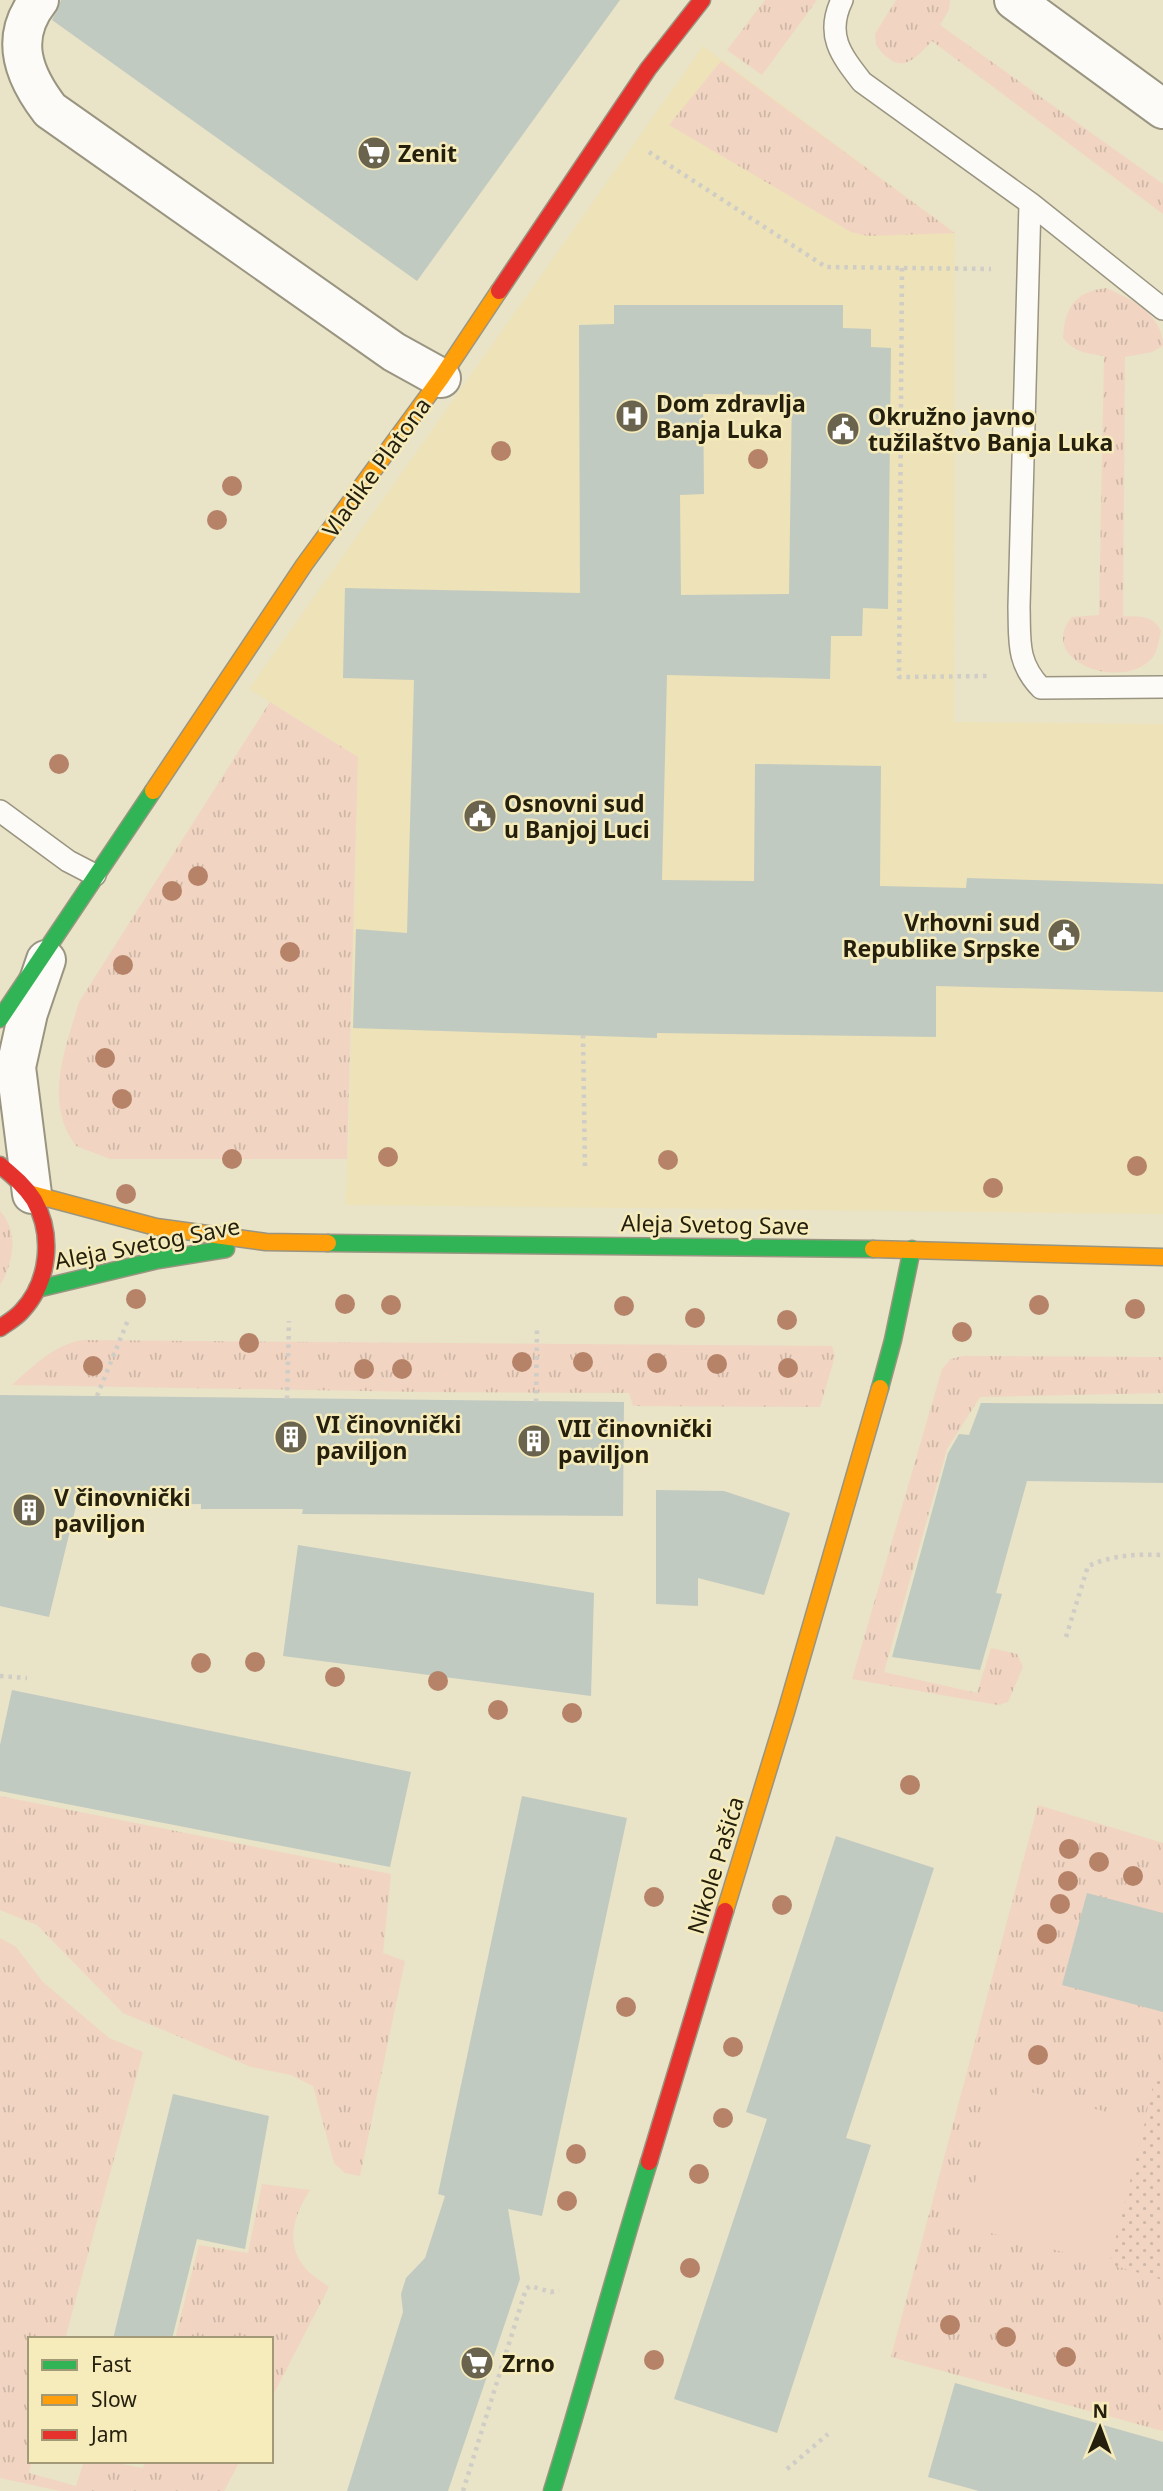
<svg xmlns="http://www.w3.org/2000/svg" width="1163" height="2491" viewBox="0 0 1163 2491" font-family="'Noto Sans',sans-serif">
	<defs>
		<pattern id="grass-tufts" width="24" height="20" patternUnits="userSpaceOnUse" patternTransform="scale(1.75)"><rect width="24" height="20" fill="#f1d5c2"/><path d="M3 7l-1-3M5 7V3M7 7l1-3M15 17l-1-3M17 17v-4M19 17l1-3" fill="none" stroke="#ceb7a6"/></pattern>
		<pattern id="park-dots" width="8" height="8" patternUnits="userSpaceOnUse" patternTransform="scale(1.75)"><rect width="8" height="8" fill="#f1d5c2"/><path d="M2 2h.1M6 6h.1" fill="none" stroke="#ceb7a6" stroke-width="1.8" stroke-linecap="round"/></pattern>
	</defs>
	<rect width="100%" height="100%" fill="#e9e3c8"/>
	<path fill="#ede2b8" d="M703,46l252,187 -1,489 209,2v490l-818,-9 4,-70 9,-378 -109,-68z"/>
	<path fill="url(#grass-tufts)" d="M765,0h52l-55,75 -35,-25z
		M896,0h54l-1,10 -9,15 223,159v30l-231,-173c-21,22 -33,35 -56,4l-1,-11z
		M721,61l234,172 -87,3 -17,-4 -182,-107z
		M1106,288c26,11 57,27 57,58l-11,6 -27,5 -2,259c15,1 30,-2 38,15 -2,8 -3,19 -8,26 -28,36 -119,4 -81,-40l27,-2 5,-259c-17,-3 -29,-3 -41,-18 2,-30 11,-46 43,-50z
		M270,702l88,55 -11,402h-237l-34,-13c-5,-8 -11,-16 -13,-25 -12,-39 5,-81 16,-119z
		M0,1211c19,21 14,51 0,74z
		M82,1340l750,6 3,10 -15,51 -187,-1 -4,-13 -206,-1 -411,-7c22,-20 41,-39 70,-45z
		M963,1356l200,1v36l-183,4 -33,52 -63,223 93,21 14,-45 26,6 6,13 -15,35 -10,3 -146,-26 90,-310 9,-10z
		M0,1796l391,78 -8,79 22,8 -45,215 -15,-3 -11,-10 -21,-77 -22,-11 -40,-8 -128,-54 -86,-88 -37,-15z
		M1038,1805l125,38v588l-272,-74z
		M0,1938l16,9 27,35 66,56 34,14 -78,287h-35v122h2l-3,12 47,13 8,-25h23l36,7 2,-7h95l-16,30h-164l-60,-13z
		M262,2184l48,6c-16,25 -26,54 -4,79 6,7 16,12 23,18l-58,112v-60h-96l24,-94 49,8z"/>
	<path fill="url(#park-dots)" d="M1155,2078l8,2v200l-54,-16z"/>
	<path fill="#f1d5c2" d="M1000,2084l145,38 -36,142 -145,-38z"/>
	<path fill="#c1cac0" fill-rule="evenodd" d="M61,0h559l-203,281 -365,-261z
		M614,305h229v23l28,1v18l20,1 -3,261 -25,-1 -1,28h-31l-1,43 -163,-4 -5,205 92,1 1,-117 126,2 -1,120 86,2 1,-10 196,6v108l-227,-6v51l-279,-4v5l-304,-10 3,-99 51,4 7,-253 -71,-2 2,-90 235,5 -1,-268 35,-1zM703,394l89,1 -3,199 -108,1 -1,-100 24,-1z
		M0,1395l624,7 -1,114 -321,-2 1,-5h-102v-5l-125,2 -27,111 -49,-11z
		M981,1403l182,1v79l-136,-2 -31,112 6,1 -22,76 -88,-13 56,-204 11,-19 10,1z
		M656,1490l68,1 66,22 -26,82 -66,-17v28l-42,-2z
		M298,1545l296,48 -3,103 -308,-40z
		M12,1690l399,82 -21,95 -390,-76v-46z
		M522,1796l105,22 -85,398 -34,-7 12,70 -72,212h-101l56,-179 -2,-18 5,-16 19,-20 20,-62 -7,-2z
		M836,1836l98,32 -88,270 25,7 -94,288 -103,-34 93,-280 -21,-7z
		M1087,1893l76,20v99l-101,-27z
		M173,2094l96,22 -24,133 -48,-10 -25,100h-59z
		M955,2383l208,59v49h-184l-51,-14z"/>
	<g fill="none" stroke-linecap="round" stroke-linejoin="round">
		<defs>
			<path id="lane" d="M842,0c-17,35 -1,55 20,82l168,121 133,106
				M1030,203l-11,404c1,33 -3,55 22,81l122,-1
				M0,811l68,50 27,14"/>
			<path id="street" d="M39,0c-30,38 -16,75 11,110l344,242 47,26
				M1014,0l149,109
				M32,1194l-16,-127 12,-54 18,-53"/>
			<path id="fast" d="M0,1019l153,-228
				M328,1243l545,6
				M37,1289l121,-29 68,-11
				M880,1388l13,-48 19,-91
				M552,2491c34,-109 63,-220 97,-329"/>
			<path id="slow" d="M153,791l151,-226 137,-187 58,-87
				M32,1194l124,33 110,15 62,1
				M873,1249l290,8
				M725,1911l61,-199 94,-324"/>
			<path id="jam" d="M499,291l149,-222 54,-69
				M0,1165c13,11 25,21 34,35 20,35 15,82 -12,111 -6,7 -15,12 -22,17
				M649,2162l76,-251"/>
		</defs>
		<use href="#lane" stroke="#9a9581" stroke-width="24"/>
		<use href="#street" stroke="#9a9581" stroke-width="42"/>
		<use href="#fast" stroke="#9a9581" stroke-width="19"/>
		<use href="#slow" stroke="#9a9581" stroke-width="19"/>
		<use href="#jam" stroke="#9a9581" stroke-width="19"/>
		<path stroke="#cfcdc5" stroke-width="4.5" stroke-dasharray="3.5 5" stroke-linecap="butt" d="M649,152l177,115 165,2
			M902,268l-3,409 90,-1
			M583,1035l2,135
			M97,1396l31,-76
			M287,1399l2,-78
			M536,1402l1,-75
			M1066,1637l22,-71c25,-11 48,-12 75,-11
			M0,1676l27,2
			M787,2469l41,-35
			M463,2491l63,-202 4,-3 21,6 8,-2"/>
		<use href="#lane" stroke="#fcfbf7" stroke-width="21"/>
		<use href="#street" stroke="#fcfbf7" stroke-width="38"/>
		<use href="#fast" stroke="#30b455" stroke-width="16"/>
		<use href="#slow" stroke="#ff9f0a" stroke-width="16"/>
		<use href="#jam" stroke="#e5322d" stroke-width="16"/>
	</g>
	<g fill="#b68369">
		<circle cx="501" cy="451" r="10"/>
		<circle cx="758" cy="459" r="10"/>
		<circle cx="232" cy="486" r="10"/>
		<circle cx="217" cy="520" r="10"/>
		<circle cx="59" cy="764" r="10"/>
		<circle cx="198" cy="876" r="10"/>
		<circle cx="172" cy="891" r="10"/>
		<circle cx="290" cy="952" r="10"/>
		<circle cx="123" cy="965" r="10"/>
		<circle cx="105" cy="1058" r="10"/>
		<circle cx="122" cy="1099" r="10"/>
		<circle cx="388" cy="1157" r="10"/>
		<circle cx="232" cy="1159" r="10"/>
		<circle cx="668" cy="1160" r="10"/>
		<circle cx="1137" cy="1166" r="10"/>
		<circle cx="993" cy="1188" r="10"/>
		<circle cx="126" cy="1194" r="10"/>
		<circle cx="136" cy="1299" r="10"/>
		<circle cx="345" cy="1304" r="10"/>
		<circle cx="391" cy="1305" r="10"/>
		<circle cx="1039" cy="1305" r="10"/>
		<circle cx="624" cy="1306" r="10"/>
		<circle cx="1135" cy="1309" r="10"/>
		<circle cx="695" cy="1318" r="10"/>
		<circle cx="787" cy="1320" r="10"/>
		<circle cx="962" cy="1332" r="10"/>
		<circle cx="249" cy="1343" r="10"/>
		<circle cx="522" cy="1362" r="10"/>
		<circle cx="583" cy="1362" r="10"/>
		<circle cx="657" cy="1363" r="10"/>
		<circle cx="717" cy="1364" r="10"/>
		<circle cx="93" cy="1366" r="10"/>
		<circle cx="788" cy="1368" r="10"/>
		<circle cx="364" cy="1369" r="10"/>
		<circle cx="402" cy="1369" r="10"/>
		<circle cx="255" cy="1662" r="10"/>
		<circle cx="201" cy="1663" r="10"/>
		<circle cx="335" cy="1677" r="10"/>
		<circle cx="438" cy="1681" r="10"/>
		<circle cx="498" cy="1710" r="10"/>
		<circle cx="572" cy="1713" r="10"/>
		<circle cx="910" cy="1785" r="10"/>
		<circle cx="1069" cy="1849" r="10"/>
		<circle cx="1099" cy="1862" r="10"/>
		<circle cx="1133" cy="1876" r="10"/>
		<circle cx="1068" cy="1881" r="10"/>
		<circle cx="654" cy="1897" r="10"/>
		<circle cx="1060" cy="1904" r="10"/>
		<circle cx="782" cy="1905" r="10"/>
		<circle cx="1047" cy="1934" r="10"/>
		<circle cx="626" cy="2007" r="10"/>
		<circle cx="733" cy="2047" r="10"/>
		<circle cx="1038" cy="2055" r="10"/>
		<circle cx="723" cy="2118" r="10"/>
		<circle cx="576" cy="2154" r="10"/>
		<circle cx="699" cy="2174" r="10"/>
		<circle cx="567" cy="2201" r="10"/>
		<circle cx="690" cy="2268" r="10"/>
		<circle cx="950" cy="2325" r="10"/>
		<circle cx="1006" cy="2337" r="10"/>
		<circle cx="1066" cy="2357" r="10"/>
		<circle cx="654" cy="2360" r="10"/>
	</g>
	<defs>
		<symbol id="supermarket-disc" viewBox="-11 -11 22 22"><circle r="9.5" fill="#6a644f" stroke="#f6ebbb"/><path d="M-6-5.5h2.5l.6 2H6L4.5 2H-2.5L-4.4-4H-6ZM-1.5 3.2a1.3 1.3 0 1 0 .1 0ZM3 3.2a1.3 1.3 0 1 0 .1 0Z" fill="#fff"/></symbol>
		<symbol id="hospital-disc" viewBox="-11 -11 22 22"><circle r="9.5" fill="#6a644f" stroke="#f6ebbb"/><path d="M-5-5h3v3.5h4V-5h3V5h-3V1.5h-4V5h-3Z" fill="#fff"/></symbol>
		<symbol id="civic-disc" viewBox="-11 -11 22 22"><circle r="9.5" fill="#6a644f" stroke="#f6ebbb"/><path d="M-.6-6.5H3V-4.5H.6V-3L4-1V1h2V6H-6V1h2V-1L-.6-3ZM-1.2 2.5V6h2.4V2.5Z" fill="#fff"/></symbol>
		<symbol id="building-disc" viewBox="-11 -11 22 22"><circle r="9.5" fill="#6a644f" stroke="#f6ebbb"/><path d="M-4-6H4V6H1V3H-1V6H-4ZM-2.5-4.3h1.7v1.8h-1.7ZM.8-4.3h1.7v1.8H.8ZM-2.5-1h1.7V.8h-1.7ZM.8-1h1.7V.8H.8Z" fill="#fff"/></symbol>
	</defs>
	<g fill-rule="evenodd">
		<use href="#supermarket-disc" x="355" y="134" width="38" height="38"/>
		<use href="#hospital-disc" x="613" y="397" width="38" height="38"/>
		<use href="#civic-disc" x="824" y="410" width="38" height="38"/>
		<use href="#civic-disc" x="461" y="797" width="38" height="38"/>
		<use href="#civic-disc" x="1045" y="916" width="38" height="38"/>
		<use href="#building-disc" x="272" y="1418" width="38" height="38"/>
		<use href="#building-disc" x="515" y="1422" width="38" height="38"/>
		<use href="#building-disc" x="10" y="1491" width="38" height="38"/>
		<use href="#supermarket-disc" x="458" y="2344" width="38" height="38"/>
	</g>
	<g text-anchor="middle" dominant-baseline="central" stroke-width="5" stroke-linejoin="round" paint-order="stroke">
		<g font-size="23" font-weight="bold" fill="#25200e" stroke="#f6ebbb" text-anchor="start">
			<text x="398" y="153">Zenit</text>
			<text x="656" y="403">Dom zdravlja<tspan x="656" dy="26">Banja Luka</tspan></text>
			<text x="868" y="416">Okružno javno<tspan x="868" dy="26">tužilaštvo Banja Luka</tspan></text>
			<text x="504" y="803">Osnovni sud<tspan x="504" dy="26">u Banjoj Luci</tspan></text>
			<text x="1040" y="922" text-anchor="end">Vrhovni sud<tspan x="1040" dy="26">Republike Srpske</tspan></text>
			<text x="316" y="1424">VI činovnički<tspan x="316" dy="26">paviljon</tspan></text>
			<text x="558" y="1428">VII činovnički<tspan x="558" dy="26">paviljon</tspan></text>
			<text x="54" y="1497">V činovnički<tspan x="54" dy="26">paviljon</tspan></text>
			<text x="502" y="2363">Zrno</text>
		</g>
		<g font-size="23" fill="#25200e" stroke="#f6ebbb">
			<text transform="translate(376 467) rotate(-54)">Vladike Platona</text>
			<text transform="translate(715 1224) rotate(1)">Aleja Svetog Save</text>
			<text transform="translate(147 1243) rotate(-11)">Aleja Svetog Save</text>
			<text transform="translate(715 1865) rotate(-73)">Nikole Pašića</text>
		</g>
	</g>
	<rect x="28" y="2337" width="245" height="126" fill="#f6ebbb" stroke="#a29a76" stroke-width="2"/>
	<rect x="42" y="2360" width="35" height="10" fill="#30b455" stroke="#a29a76" stroke-width="2"/>
	<text x="91" y="2372" font-size="21" fill="#25200e">Fast</text>
	<rect x="42" y="2395" width="35" height="10" fill="#ff9f0a" stroke="#a29a76" stroke-width="2"/>
	<text x="91" y="2407" font-size="21" fill="#25200e">Slow</text>
	<rect x="42" y="2430" width="35" height="10" fill="#e5322d" stroke="#a29a76" stroke-width="2"/>
	<text x="91" y="2442" font-size="21" fill="#25200e">Jam</text>
	<g transform="translate(1100 2428) rotate(1)" stroke="#f6ebbb" stroke-width="5" paint-order="stroke">
	<path d="M0-5L12 26L0 18L-12 26Z" fill="#25200e"/>
	<text y="-10" font-size="19" font-weight="bold" text-anchor="middle" fill="#25200e">N</text>
	</g>
</svg>
